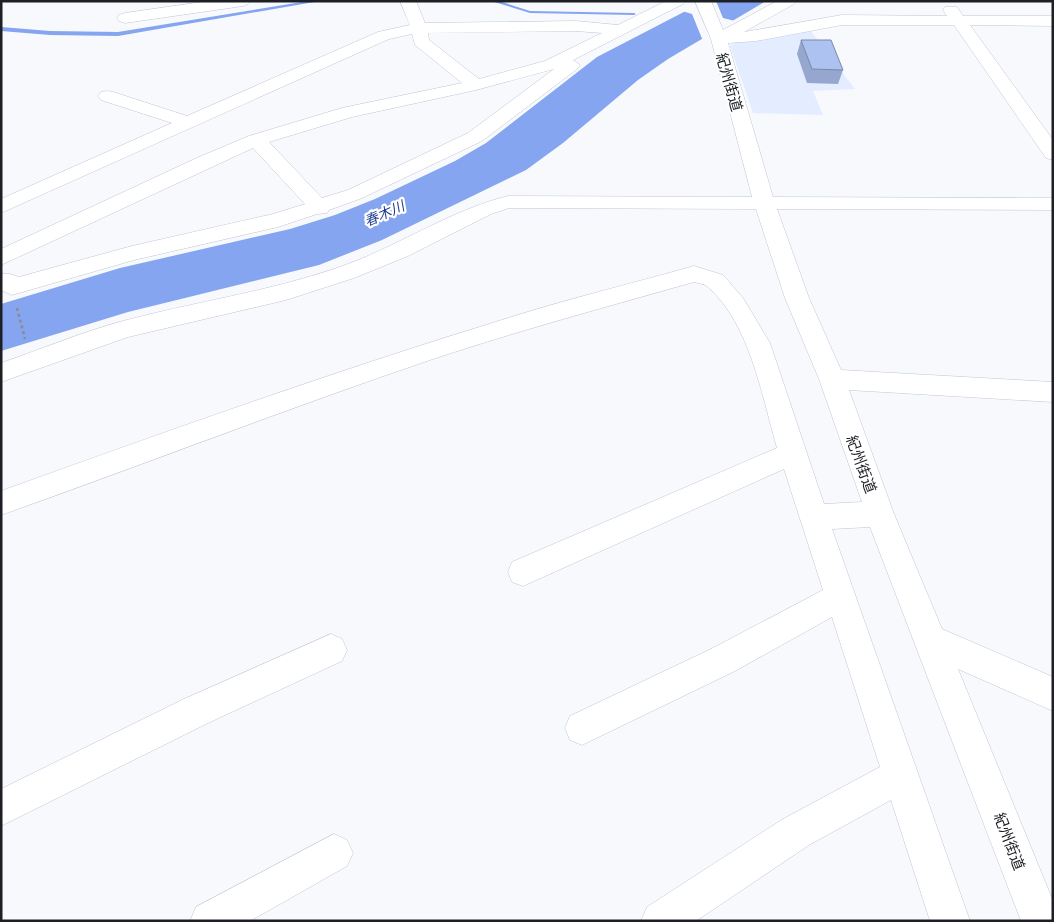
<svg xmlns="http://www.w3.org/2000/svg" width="1054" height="922" viewBox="0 0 1054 922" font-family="Commissioner,'Noto Sans JP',sans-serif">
	<rect width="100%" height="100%" fill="#f7f9fc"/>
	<path fill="#e4edff" d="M810,30l45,59 -42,2 10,24 -70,-2 -23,-67 4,-4z"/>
	<path fill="#85a5f0" d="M705,1h61l-98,58 -30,21 -75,63 -37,27 -144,70 -63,25 -191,47 -127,39v-47l119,-36 170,-39 45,-14 40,-16 80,-38 31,-18 111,-86z"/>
	<path fill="#f7f9fc" d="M699,1h17l7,17 12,3 -32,20 -11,-27 -10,-3z"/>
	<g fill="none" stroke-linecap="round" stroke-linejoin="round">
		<path fill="#85a5f0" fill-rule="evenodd" d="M308,1h12l-202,35 -68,-1 -49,-4v-4l49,4 68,1z
			M491,1h8l31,10 104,2 2,1 -2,1 -104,-2z"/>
		<defs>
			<path id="minor" d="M209,1h42l-3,3 -5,2 -118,17 -6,-2 -2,-3 2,-3 6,-2z
				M400,1h16l9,22 151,-2 42,4 48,-24h20l-3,3 -110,56 7,5 -3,4 -95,72 -120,57 -33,12 -2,3 -10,1 -39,13 -144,33 -122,35 -11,-5v-16h9l9,3 113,-31 141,-32 32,-10 -52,-56 -252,117v-16l198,-92 50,-21 93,-28 120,-25 -47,-38 -3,-11 -23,5 -388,174v-14l171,-76 -71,-23 -3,-4 3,-4 6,-1 6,1 74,24 191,-84 32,-7zM576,31l26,2 -57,28 -66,18 -50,-39 -1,-7zM554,69l-86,64 -120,57 -26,8 -53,-56 83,-25 124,-27z
				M695,1h16l12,29 54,-29h20l-3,3 -50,28 98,-17 105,1 -4,-6 2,-3h12l6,9h90v10l-83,-1 83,115v20l-7,-2 -92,-133h-112l-86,16 -28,2 45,154 280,1v12l-276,-1 32,89 32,72 212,12v20l-204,-12 45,124 48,115 111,48v34l-95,-42 95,232v20h-32l-151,-394 -38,2 138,392h-40l-39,-121 -82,45 -113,76h-55l6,-14 136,-88 97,-52 -48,-150 -97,54 -153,74 -12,-5 -5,-12 5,-12 141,-67 112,-59 -39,-121 -261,117 -11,-4 -4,-10 4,-10 265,-114c-15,-52 -27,-124 -69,-161 -3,-3 -10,-4 -14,-5 -88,25 -177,49 -264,78 -144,49 -285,104 -429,155v-24c167,-60 334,-120 504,-172 62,-20 126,-35 189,-53l29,9 20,23 27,45 54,161 38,-2 -43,-123 -34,-81 -29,-89 -247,-1 -18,6 -83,42 -54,22 -68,22 -158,37 -127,45v-19c41,-14 81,-31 122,-42 71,-19 144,-29 214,-53 59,-20 111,-57 171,-72l244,1 -41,-158z
				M331,634l11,5 5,11 -5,11 -134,62 -207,103v-37l183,-90z
				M334,834l13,6 6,13 -6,13 -97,55h-60l6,-14z"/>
		</defs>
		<use href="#minor" stroke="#bfc6d5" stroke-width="1"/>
		<path stroke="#898b90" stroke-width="2.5" stroke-dasharray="3 3" stroke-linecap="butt" d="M17,308l8,31"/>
		<use href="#minor" fill="#fff" fill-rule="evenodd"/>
	</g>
	<path fill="#96a7cf" d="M801,40l42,30 -5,14 -31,-1 -10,-29z"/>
	<path fill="#aec2f1" stroke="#7a88a9" d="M801,40h30l12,30 -31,-1z"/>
	<g text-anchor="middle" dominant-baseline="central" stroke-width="4.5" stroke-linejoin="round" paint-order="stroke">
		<g font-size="14" font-style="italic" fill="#1e3a8f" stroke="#fff">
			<text transform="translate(384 213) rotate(-24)">春木川</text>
		</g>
		<g font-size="15" fill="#1d1f25" stroke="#fff">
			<text transform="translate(730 82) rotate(74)">紀州街道</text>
			<text transform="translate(862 464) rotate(70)">紀州街道</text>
			<text transform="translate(1010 841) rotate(69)">紀州街道</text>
		</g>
	</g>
	<rect width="1054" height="922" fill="none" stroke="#1d1f25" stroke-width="5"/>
</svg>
